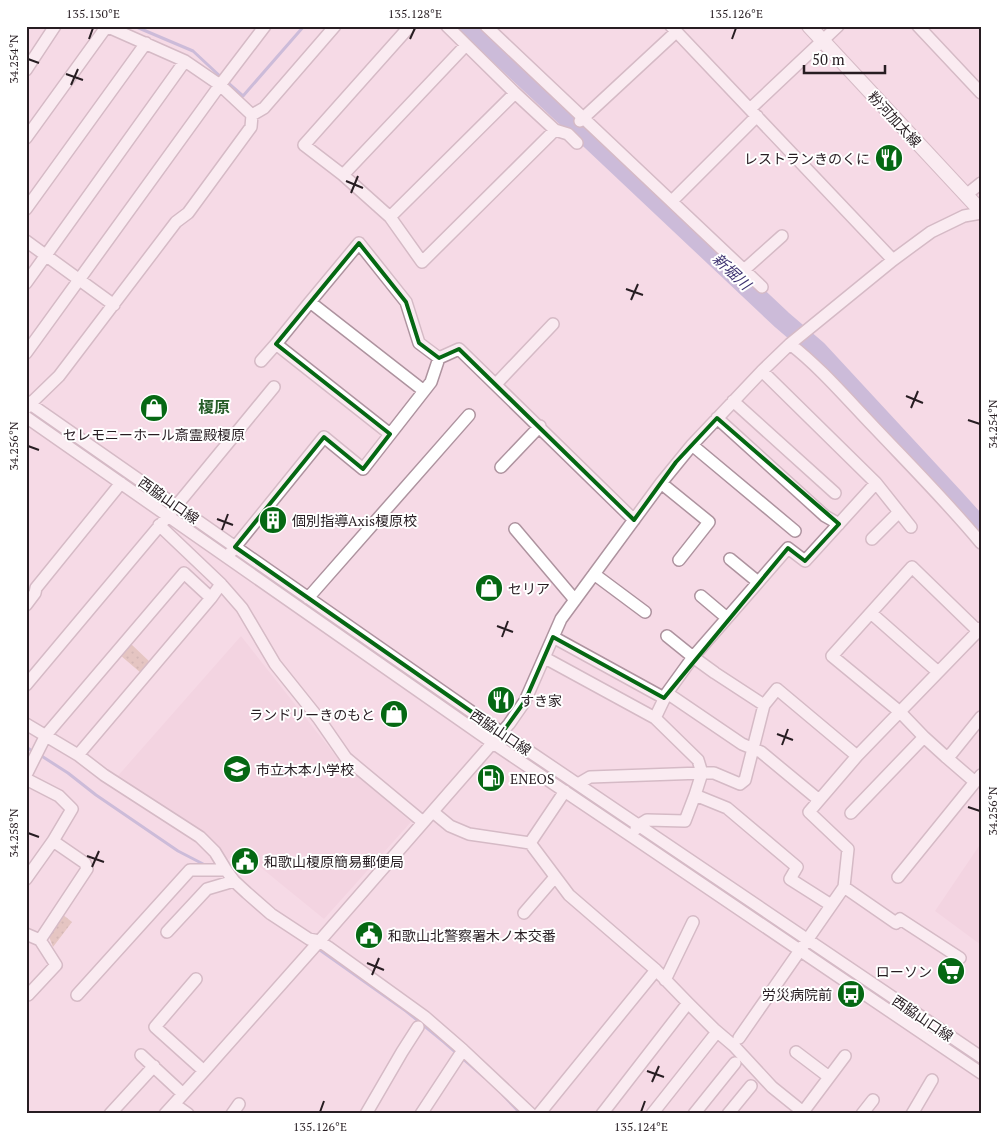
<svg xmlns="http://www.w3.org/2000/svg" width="1007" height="1140" viewBox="0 0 1007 1140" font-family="'PT Serif','Noto Sans JP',serif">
	<defs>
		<pattern id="park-dots" width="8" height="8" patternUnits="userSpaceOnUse" patternTransform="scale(1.25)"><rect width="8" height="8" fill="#d1ac97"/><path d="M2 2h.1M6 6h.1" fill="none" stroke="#aa8b7b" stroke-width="1.8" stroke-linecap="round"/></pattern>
	</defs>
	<rect width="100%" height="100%" fill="#f6dae6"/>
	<path fill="#f0ccdc" d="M241,636l98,124 72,62 -87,97 -86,-70 -12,13 -16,-23 -94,-61z
		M981,843v102l-46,-34z"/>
	<path fill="url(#park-dots)" d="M130,643l21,20 -10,10 -21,-18z
		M62,914l10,8 -19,25 -5,-13z"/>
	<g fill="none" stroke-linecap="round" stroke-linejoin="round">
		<path stroke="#9a96ca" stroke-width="3" d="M134,26l59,25 29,27
			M227,82l16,14 61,-70
			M26,747l8,5
			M40,755l28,18 28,22 82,56 27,14
			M317,948l89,63 38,31 40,35
			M503,1095l18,19"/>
		<path stroke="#9a96ca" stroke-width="20" d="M469,26l122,114 191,180 35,30 137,148 27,30"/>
		<defs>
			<path id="minor" d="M410,26l-106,119 39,30 123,-130
				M486,26l276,261
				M671,26l222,234
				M918,26l63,67
				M26,70l29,-44
				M750,109l88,-83
				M252,115l12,-7 71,-82
				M580,121l96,-89
				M555,130l13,4 9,9
				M26,138l81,-112
				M343,175l47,42 125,-124
				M966,195l15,-12
				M672,201l85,-85
				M26,209l120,-166
				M390,217l32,45 133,-132 -41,-38 -67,-66
				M26,241l88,64
				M744,270l38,-34
				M26,283l159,-222
				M310,302l49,-59 47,59 13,41 20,15
				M276,344l34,-42 114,89
				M790,344c31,24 57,55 84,83 36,38 73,75 107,116
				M26,353l194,-268 45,-59
				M261,361l15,-17 114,90
				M496,384l57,-60
				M26,401l476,332 479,324
				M733,401l102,92
				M26,408l33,-32 117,-154 12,-9 63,-86 1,-12 -32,-30 -35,-24 -79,-35
				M26,417l467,326 138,93 350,237
				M717,418l108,98 14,8
				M692,445l103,86
				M501,467l39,-41
				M661,483l48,39 -30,38
				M876,483l35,44
				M159,525l62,59 21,24 33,56 44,55 27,39 77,64
				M515,529l60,71
				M872,539l27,-27
				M231,552l93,-115 39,32 68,-87 8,-24 20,-9 175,171
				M730,559l28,23
				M594,574l51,38
				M701,596l26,22
				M308,598l161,-183
				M26,605l9,-12 1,-5 85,-105
				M871,613l67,59
				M667,636l26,21 95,-109 17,13 71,-78 -114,-112
				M553,637l111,61
				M545,658l110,60 43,42 4,13h12l26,11 5,-4 19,-75 13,-16 80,67
				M26,685l151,-180 97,-118
				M667,693l75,51 19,8 58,48
				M655,718l12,-25 26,-36 22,16 49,32
				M26,724l52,31 133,-157 10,-14
				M924,737l-24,-25 -68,-56 80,-89 66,64
				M78,755l26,20 96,62 15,15 11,18 8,11 13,12 24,21 38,25 10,2 9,6 97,70 38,33 68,64
				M946,757l29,25 6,-7
				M26,775l20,-40 138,-162 27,25
				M26,779l33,17 13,13 -19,32 -27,38
				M578,784l12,-7 112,-4 -7,22
				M433,812l17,14 19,8 61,9 35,-52
				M851,813l73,-76 22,20 6,-4 29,-36
				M636,829l3,-4 8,-5 38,1 10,-26 32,13 70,59 -7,12 41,26
				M530,843l39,52 87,75 32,33 26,26 20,17 38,41 31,25
				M898,877l77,-95
				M844,887l52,36 4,-4 60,39
				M524,913l31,-36
				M167,932l40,-43 27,-8
				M26,934l14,6 16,25 -28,30
				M40,940l47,-71 -2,-6 -32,-22
				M196,979l-41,48 49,44
				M665,980l28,-58
				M77,995l113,-125h36
				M739,1038l105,-151 4,-38 -39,-37 48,-56 124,-128
				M796,1052l33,25
				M141,1055l42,39
				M174,1104l14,10
				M110,1114l44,-48
				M165,1114l39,-43 120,-135 185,-212 16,-23 36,-82 100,-136 31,-38 70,-74 28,-27 103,-84 38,-28 33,-16 17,-3
				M232,1114l7,-10
				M366,1114l36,-62 16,-25
				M421,1114l42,-64
				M539,1114l117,-144
				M602,1114l86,-111
				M652,1114l61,-77
				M694,1114l41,-51
				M728,1114l23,-28
				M805,1114l-2,-2 42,-56
				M862,1114l11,-14
				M912,1114l20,-34"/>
			<path id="major" d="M809,26l172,185"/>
		</defs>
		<use href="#minor" stroke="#ae939f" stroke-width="14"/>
		<use href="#major" stroke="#ae939f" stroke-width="16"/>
		<use href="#minor" stroke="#fff" stroke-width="11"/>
		<use href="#major" stroke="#fff" stroke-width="14"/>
	</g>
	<path d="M0 0H1007V1140H0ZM359,243l47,59 13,41 20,15 20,-9 175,171 42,-58 41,-44 122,106 -34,37 -17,-13 -124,150 -111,-61 -28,64 -23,32 -267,-186 89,-110 39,32 27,-35 -114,-90z" fill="#f6dae6" fill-opacity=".55" fill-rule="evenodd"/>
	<path fill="none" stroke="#056813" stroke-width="4" stroke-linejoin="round" d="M359,243l47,59 13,41 20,15 20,-9 175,171 42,-58 41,-44 122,106 -34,37 -17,-13 -124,150 -111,-61 -28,64 -23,32 -267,-186 89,-110 39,32 27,-35 -114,-90z"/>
	<path fill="none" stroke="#271d22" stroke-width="2" d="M89,39l4,-11M410,39l5,-11M732,39l4,-11M28,59l11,4M66,74l17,6M71,85l7,-16M346,181l17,7M351,193l7,-17M626,289l17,6M631,300l7,-16M906,396l17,7M911,408l7,-17M968,420l12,4M28,446l11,4M217,519l16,6M222,530l6,-16M497,626l16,6M502,637l6,-16M777,734l16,6M782,745l6,-16M968,807l12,4M28,833l11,4M87,856l17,6M92,867l7,-16M367,963l17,7M372,975l7,-17M647,1071l17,6M652,1082l7,-16M320,1112l4,-11M641,1112l4,-11"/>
	<defs>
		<symbol id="restaurant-disc" viewBox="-11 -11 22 22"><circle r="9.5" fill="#056813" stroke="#fff"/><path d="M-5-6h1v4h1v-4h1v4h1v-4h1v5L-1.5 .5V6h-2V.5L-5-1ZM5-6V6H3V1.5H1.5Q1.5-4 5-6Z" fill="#fff"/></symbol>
		<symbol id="shop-disc" viewBox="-11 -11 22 22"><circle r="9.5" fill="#056813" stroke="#fff"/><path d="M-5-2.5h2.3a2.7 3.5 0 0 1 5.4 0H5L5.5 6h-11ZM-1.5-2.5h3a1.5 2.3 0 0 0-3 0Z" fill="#fff"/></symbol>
		<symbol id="building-disc" viewBox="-11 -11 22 22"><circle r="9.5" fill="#056813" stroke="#fff"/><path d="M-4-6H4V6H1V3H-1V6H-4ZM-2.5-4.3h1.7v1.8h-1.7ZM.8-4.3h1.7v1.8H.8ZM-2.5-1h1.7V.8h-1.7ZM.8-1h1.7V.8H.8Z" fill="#fff"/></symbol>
		<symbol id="school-disc" viewBox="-11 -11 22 22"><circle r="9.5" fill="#056813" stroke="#fff"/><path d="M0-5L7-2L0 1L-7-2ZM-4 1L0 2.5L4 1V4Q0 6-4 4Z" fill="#fff"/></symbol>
		<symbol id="fuel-disc" viewBox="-11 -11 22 22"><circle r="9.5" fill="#056813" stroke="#fff"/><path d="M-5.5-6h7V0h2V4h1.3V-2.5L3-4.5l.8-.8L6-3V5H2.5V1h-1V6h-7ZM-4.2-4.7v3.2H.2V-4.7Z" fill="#fff"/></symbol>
		<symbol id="civic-disc" viewBox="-11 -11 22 22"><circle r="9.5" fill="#056813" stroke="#fff"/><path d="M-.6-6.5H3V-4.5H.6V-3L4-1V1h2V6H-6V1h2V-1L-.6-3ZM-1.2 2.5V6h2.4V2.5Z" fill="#fff"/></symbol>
		<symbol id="supermarket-disc" viewBox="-11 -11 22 22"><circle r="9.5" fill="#056813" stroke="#fff"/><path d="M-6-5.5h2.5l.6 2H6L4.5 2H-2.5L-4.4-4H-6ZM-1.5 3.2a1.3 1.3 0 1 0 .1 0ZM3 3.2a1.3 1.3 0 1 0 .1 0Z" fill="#fff"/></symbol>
		<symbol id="bus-disc" viewBox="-11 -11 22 22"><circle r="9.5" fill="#056813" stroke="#fff"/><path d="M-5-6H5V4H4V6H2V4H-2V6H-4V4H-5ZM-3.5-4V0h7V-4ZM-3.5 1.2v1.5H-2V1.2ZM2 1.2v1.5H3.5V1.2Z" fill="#fff"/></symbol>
	</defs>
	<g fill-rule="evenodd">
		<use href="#restaurant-disc" x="873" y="142" width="32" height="32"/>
		<use href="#shop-disc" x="138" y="392" width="32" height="32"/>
		<use href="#building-disc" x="257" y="504" width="32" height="32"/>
		<use href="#shop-disc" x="473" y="572" width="32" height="32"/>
		<use href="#restaurant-disc" x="485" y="684" width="32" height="32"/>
		<use href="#shop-disc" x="378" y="698" width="32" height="32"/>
		<use href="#school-disc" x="221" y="753" width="32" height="32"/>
		<use href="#fuel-disc" x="475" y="762" width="32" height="32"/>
		<use href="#civic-disc" x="229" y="845" width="32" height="32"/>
		<use href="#civic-disc" x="353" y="919" width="32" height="32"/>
		<use href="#supermarket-disc" x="935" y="955" width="32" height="32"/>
		<use href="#bus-disc" x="835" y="978" width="32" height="32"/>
	</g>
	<g text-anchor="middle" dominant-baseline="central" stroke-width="4" stroke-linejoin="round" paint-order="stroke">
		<g font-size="14" fill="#271d22" stroke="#fff">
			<text transform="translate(895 119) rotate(47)">粉河加太線</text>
			<text transform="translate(169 500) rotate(35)">西脇山口線</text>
			<text transform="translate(501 732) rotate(34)">西脇山口線</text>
			<text transform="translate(923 1018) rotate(34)">西脇山口線</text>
		</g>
		<g font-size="14" fill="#271d22" stroke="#fff" text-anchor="start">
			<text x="870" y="158" text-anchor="end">レストランきのくに</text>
			<text x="154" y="434" text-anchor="middle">セレモニーホール斎霊殿榎原</text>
			<text x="292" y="520">個別指導Axis榎原校</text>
			<text x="508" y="588">セリア</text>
			<text x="520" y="700">すき家</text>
			<text x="375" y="714" text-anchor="end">ランドリーきのもと</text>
			<text x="256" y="769">市立木本小学校</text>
			<text x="510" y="778">ENEOS</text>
			<text x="264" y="861">和歌山榎原簡易郵便局</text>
			<text x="388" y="935">和歌山北警察署木ノ本交番</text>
			<text x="932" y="971" text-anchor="end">ローソン</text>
			<text x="832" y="994" text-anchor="end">労災病院前</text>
		</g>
		<g font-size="15" font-style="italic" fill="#3c3170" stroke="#fff">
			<text transform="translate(732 271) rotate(43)">新堀川</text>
		</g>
		<g font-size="16" font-weight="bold" fill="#275c28" stroke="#fff">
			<text x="214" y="407">榎原</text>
		</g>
	</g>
	<rect width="1007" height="1140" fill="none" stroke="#ffffff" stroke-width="55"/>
	<path d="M804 65v8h81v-8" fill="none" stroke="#271d22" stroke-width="2.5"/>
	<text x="812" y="65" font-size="15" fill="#271d22" stroke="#ffffff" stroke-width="4" paint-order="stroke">50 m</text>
	<rect x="28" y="28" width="952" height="1084" fill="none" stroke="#271d22" stroke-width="2"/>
	<g font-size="12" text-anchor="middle" fill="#271d22">
		<text x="93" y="18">135.130°E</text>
		<text x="415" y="18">135.128°E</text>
		<text x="736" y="18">135.126°E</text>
		<text transform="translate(14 59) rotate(-90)" y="4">34.254°N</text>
		<text transform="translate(993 424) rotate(-90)" y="4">34.254°N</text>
		<text transform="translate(14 446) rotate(-90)" y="4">34.256°N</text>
		<text transform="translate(993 811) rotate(-90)" y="4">34.256°N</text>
		<text transform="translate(14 833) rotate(-90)" y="4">34.258°N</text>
		<text x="320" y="1131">135.126°E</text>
		<text x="641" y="1131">135.124°E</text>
	</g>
</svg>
